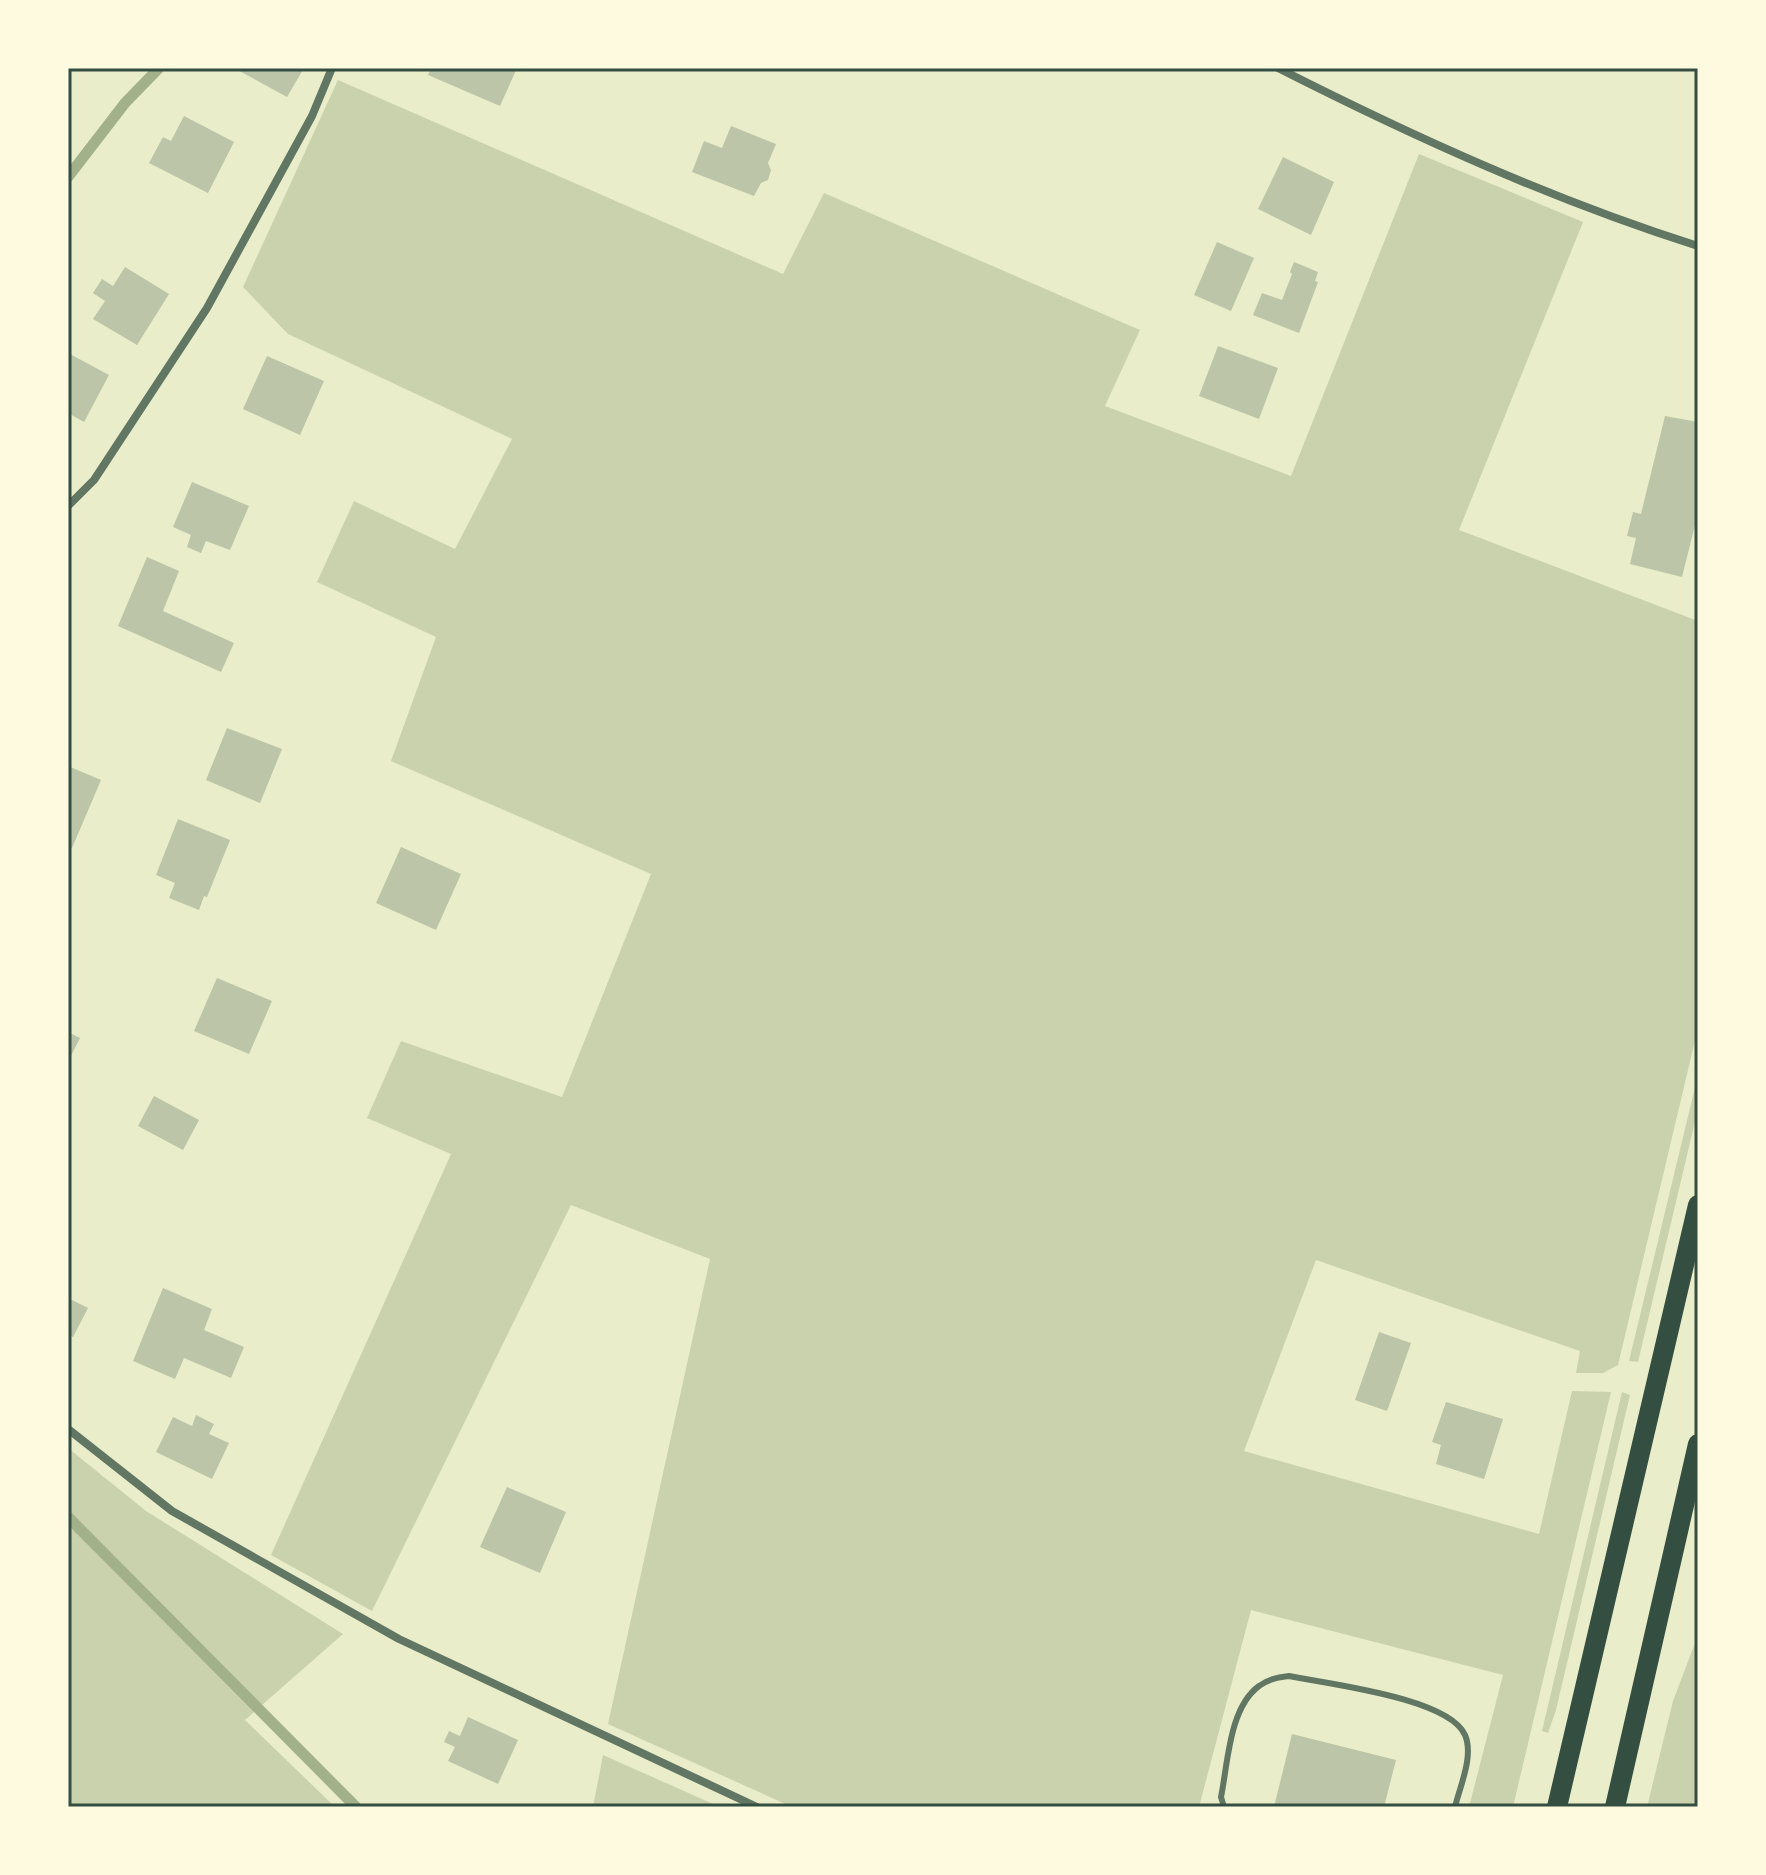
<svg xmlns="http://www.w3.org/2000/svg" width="1766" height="1875" viewBox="0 0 1766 1875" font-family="Arial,sans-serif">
	<rect width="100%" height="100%" fill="#e9edc9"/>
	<path fill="#cad2ad" d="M338,80l445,194 41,-81 316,137 -35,76 186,70 128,-322 164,68 -124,308 239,91v407l-80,337 -15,8h-27l4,-22 -264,-91 -72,191 295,83 33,-143 39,1 -98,415h-44l34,-132 -252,-65 -52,197h-407l-184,-83 102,-465 -139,-54 -199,406 -101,-56 180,-401 -84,-36 34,-77 161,56 89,-223 -260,-113 45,-124 -119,-55 37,-81 101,48 57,-110 -224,-105 -45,-47z
		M1698,1075v34l-60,253 -9,-1z
		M1622,1392l8,3 -74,315 -8,23 -6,-2z
		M68,1448l78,63 197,123 -98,86 90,87h-267z
		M1698,1635v172h-51l26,-106z
		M603,1755l117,52h-127z"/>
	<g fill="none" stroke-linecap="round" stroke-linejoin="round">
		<path stroke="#a3b18a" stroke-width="11" d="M68,177l57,-74 34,-35
			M68,1517l288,290"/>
	</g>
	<path fill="#bcc5a7" d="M234,68h70l-17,29z
		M431,68h86l-17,38 -72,-31z
		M184,116l50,26 -26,51 -59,-30 14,-26 8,4z
		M731,126l45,18 -8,19 3,7 -3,10 -7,3 -7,13 -62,-24 12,-31 18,7z
		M1283,157l51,25 -23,53 -53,-26z
		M1217,242l37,16 -23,53 -37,-16z
		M1294,262l24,10 -3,9 3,1 -19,51 -46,-18 9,-22 20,7 10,-26 -2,-2z
		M125,267l44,27 -32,51 -44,-26 12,-18 -12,-8 9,-14 11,7z
		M1218,346l60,22 -19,51 -60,-23z
		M68,353l41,22 -25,47 -16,-9z
		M267,356l57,25 -24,54 -57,-26z
		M1665,416l33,6v91l-16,64 -52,-13 6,-26 -9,-2 6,-24 8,2z
		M192,482l57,24 -19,44 -24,-9 -5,12 -14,-6 4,-12 -18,-8z
		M147,557l32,14 -16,40 71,32 -13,29 -103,-46z
		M227,728l55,21 -22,54 -54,-23z
		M68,766l33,14 -29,68 -4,-1z
		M178,819l52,21 -23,57 -3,-1 -5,14 -30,-12 6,-15 -19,-8z
		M401,847l60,27 -25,56 -60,-27z
		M217,978l55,23 -23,53 -55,-23z
		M68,1032l12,6 -12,24z
		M154,1096l45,24 -16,30 -45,-24z
		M163,1288l49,21 -8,21 40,17 -13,31 -47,-20 -9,21 -42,-18z
		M68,1298l20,10 -15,29 -5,-3z
		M1379,1332l32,11 -24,68 -32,-11z
		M1446,1402l57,17 -19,60 -48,-15 5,-19 -9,-3z
		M196,1415l18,9 -5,10 20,9 -17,36 -56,-27 17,-35 19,9z
		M507,1487l59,25 -26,61 -60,-26z
		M468,1717l50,23 -20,44 -50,-23 7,-14 -11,-5 5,-11 11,5z
		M1292,1734l104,26 -12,47h-110z"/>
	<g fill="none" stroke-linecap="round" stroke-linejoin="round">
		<path stroke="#617663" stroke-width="6" d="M1224,1807l-3,-10c7,-34 8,-89 38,-111 9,-7 19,-9 30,-10 39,8 160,22 176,59 9,21 -5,51 -10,72"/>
		<path stroke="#617663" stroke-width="8" d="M1278,68c136,69 275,132 420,178
			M68,506l26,-26 113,-172 105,-192 20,-48
			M68,1429l104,82 227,128 358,168"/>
		<path stroke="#344e41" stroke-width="20" d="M1557,1807l141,-602
			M1615,1807l83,-363"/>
	</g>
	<rect width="1766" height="1875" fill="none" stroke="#fefae0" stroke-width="140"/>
	<rect x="70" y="70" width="1626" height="1735" fill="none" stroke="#344e41" stroke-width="3"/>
</svg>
